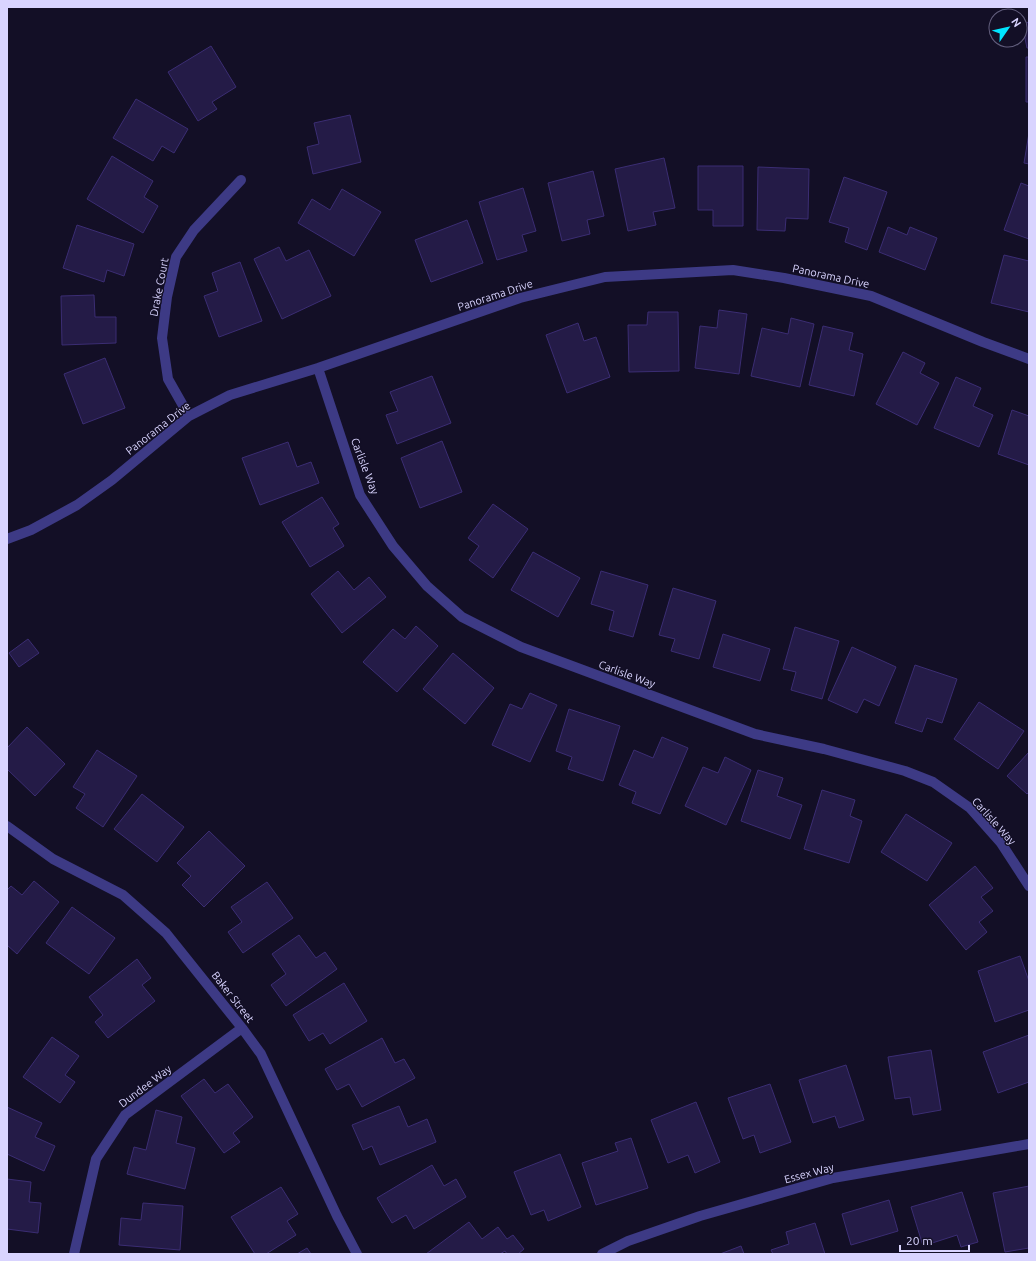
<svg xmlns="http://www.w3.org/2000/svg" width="1036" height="1261" viewBox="0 0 1036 1261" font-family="Ubuntu,sans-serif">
	<rect width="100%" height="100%" fill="#130f26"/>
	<path fill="#241b47" stroke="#3b2d73" d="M1029,22v26h-2l-5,-24z
		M211,46l25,41 -24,15 5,7 -19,12 -30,-49z
		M1026,57h3v45h-3z
		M136,99l52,30 -14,24 -12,-7 -9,15 -40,-23z
		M350,115l11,47 -48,12 -6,-27 12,-3 -5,-21z
		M1029,133v31l-5,-1z
		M112,156l41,25 -9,16 14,9 -15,27 -56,-34z
		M664,158l11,50 -22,4 3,13 -28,6 -13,-62z
		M698,166h45v60h-30v-16h-15z
		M758,167l51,2 -1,50 -22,-1 -1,13 -28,-1z
		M593,171l11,45 -17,4 3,14 -28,7 -14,-58z
		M844,177l43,15 -20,58 -22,-8 4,-14 -20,-6z
		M1021,183l8,3v53l-25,-9z
		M523,188l13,43 -14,4 5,16 -30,9 -18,-58z
		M342,189l39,23 -27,44 -56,-33 14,-24 18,11z
		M467,220l16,43 -52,19 -16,-42z
		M77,225l57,19 -10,32 -17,-6 -3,12 -41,-14z
		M888,227l19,8 3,-8 27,11 -12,32 -46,-18z
		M279,247l7,14 23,-11 22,46 -49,23 -28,-60z
		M1004,255l25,6v51l-38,-9z
		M240,262l22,59 -43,16 -15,-41 14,-5 -6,-18z
		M94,295l1,22h21v26l-54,2 -1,-49z
		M719,310l28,4 -8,60 -44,-6 5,-42 17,2z
		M648,312h30l1,59 -50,1 -1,-47h19z
		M791,318l23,6 -14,63 -49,-11 11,-48 26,6z
		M578,323l6,18 12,-4 14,40 -43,16 -21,-58z
		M823,326l30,7 -4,17 14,4 -9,42 -45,-11z
		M903,352l22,11 -5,10 19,10 -22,42 -41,-21z
		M105,358l20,50 -42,16 -19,-50z
		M432,376l19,47 -54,21 -11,-29 12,-4 -8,-19z
		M956,377l25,11 -8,18 20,9 -14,32 -45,-19z
		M1012,410l17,6v49l-31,-11z
		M442,441l20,51 -42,16 -19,-50z
		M288,442l9,25 14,-5 8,21 -59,22 -18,-47z
		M322,497l17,27 -6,4 11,18 -34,21 -28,-45z
		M493,504l35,25 -35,49 -24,-18 10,-14 -11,-8z
		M533,552l47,26 -22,39 -47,-27z
		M338,571l16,19 15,-13 17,20 -44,36 -31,-39z
		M601,571l47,14 -15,52 -24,-7 5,-19 -23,-7z
		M673,588l43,13 -17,58 -28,-8 4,-12 -16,-4z
		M416,626l22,20 -41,46 -34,-30 30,-33 12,10z
		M795,627l44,14 -17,58 -31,-9 5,-18 -13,-3z
		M723,634l47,15 -10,32 -47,-14z
		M28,639l11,14 -20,14 -10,-14z
		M852,647l44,20 -17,39 -15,-7 -7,14 -29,-13z
		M453,653l41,35 -29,36 -42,-35z
		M915,665l42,14 -15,44 -15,-5 -5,14 -27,-9z
		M530,693l27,12 -27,57 -38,-17 18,-41 12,5z
		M979,702l45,29 -26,38 -44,-30z
		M569,709l51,17 -17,55 -35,-12 4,-12 -16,-6z
		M27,727l38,37 -30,32 -28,-27v-21z
		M662,737l26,11 -28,66 -28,-11 4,-11 -17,-7 15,-35 19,8z
		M97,750l40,26 -34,51 -27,-19 9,-14 -12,-7z
		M1029,752v40l-2,2 -20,-18z
		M725,757l26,13 -25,55 -41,-19 18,-39 15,6z
		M758,770l25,8 -6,18 25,9 -12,34 -49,-18z
		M822,790l33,10 -5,16 12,5 -13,42 -45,-14z
		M142,794l42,33 -27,35 -43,-33z
		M906,814l46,29 -25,38 -46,-29z
		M209,831l36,35 -41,41 -22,-22 9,-9 -14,-13z
		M975,866l18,22 -12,9 12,14 -14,11 8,10 -21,18 -37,-45z
		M34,881l25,21 -42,52 -10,-9v-55l4,-4 11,9z
		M267,882l26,36 -50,35 -15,-21 14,-10 -11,-15z
		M72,907l43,31 -26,36 -43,-31z
		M299,935l17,23 9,-6 12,17 -51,37 -15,-21 15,-11 -14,-20z
		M1020,956l9,25v29l-34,12 -17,-51z
		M137,959l14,19 -9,7 13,16 -47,37 -13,-16 8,-7 -14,-18z
		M344,983l23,38 -37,23 -7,-11 -14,8 -16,-26z
		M1029,1035v47l-31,11 -15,-41z
		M52,1037l27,19 -14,19 10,7 -15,21 -37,-26z
		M382,1038l13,25 9,-4 11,19 -53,29 -13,-23 -12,6 -12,-21z
		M931,1050l10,60 -28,5 -3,-18 -15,2 -7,-42z
		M846,1065l18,55 -25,8 -4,-12 -22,7 -14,-43z
		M204,1079l11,14 13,-9 25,33 -20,16 7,9 -16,11 -43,-57z
		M770,1084l21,58 -31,11 -6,-18 -11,4 -15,-41z
		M696,1102l24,60 -25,11 -7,-18 -20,8 -17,-43z
		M399,1106l9,21 19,-8 9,23 -56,23 -8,-19 -9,4 -11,-25z
		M7,1107l35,16 -7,14 20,9 -11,25 -37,-17z
		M156,1110l26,7 -6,26 19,5 -10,41 -58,-15 7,-27 12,3z
		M631,1138l17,50 -52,17 -14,-42 36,-12 -3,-8z
		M560,1154l21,53 -33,14 -4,-11 -13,5 -17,-43z
		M432,1165l12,21 12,-7 10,18 -52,32 -8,-14 -14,8 -15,-25z
		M7,1179l24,3 -2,20 12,1 -3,30 -31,-4z
		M1029,1186v62l-24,4 -12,-59z
		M281,1187l17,27 -11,7 9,14 -30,19h-11l-24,-37z
		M962,1192l16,50 -17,5 -4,-12 -34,11 -12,-39z
		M889,1200l9,31 -47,14 -9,-31z
		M143,1203l40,3 -3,44 -61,-5 2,-27 20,2z
		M469,1222l13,17 16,-12 9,12 6,-4 11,14 -6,5h-11l-2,-3 -5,3h-74z
		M815,1223l10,31h-52l-2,-4 18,-6 -3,-12z
		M741,1246l3,8h-24z
		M307,1248l4,6h-14z"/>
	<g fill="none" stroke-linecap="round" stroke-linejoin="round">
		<path stroke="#3d3a85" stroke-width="10" d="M318,368l42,127 33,51 34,40 35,31 59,30 234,87 69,15 81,22 28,11 37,26 31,35 28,43
			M189,416l-21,-37 -6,-41 5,-41 9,-40 18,-27 47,-50
			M7,539l24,-9 46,-25 35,-25 77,-64 41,-21 88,-27 202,-70 85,-21 128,-7 51,8 87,18 112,46 46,17
			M7,826l46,33 70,36 43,38 76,95 19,26 76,162 20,38
			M74,1254l22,-95 29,-44 117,-87
			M602,1254l26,-13 72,-25 133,-38 196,-34"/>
	</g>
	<g text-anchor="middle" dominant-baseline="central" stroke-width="3" stroke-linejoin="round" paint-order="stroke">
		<g font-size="11" fill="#d9d4ff" stroke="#130f26">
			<text transform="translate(831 276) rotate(12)">Panorama Drive</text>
			<text transform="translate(159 287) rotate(-79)">Drake Court</text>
			<text transform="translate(495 295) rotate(-18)">Panorama Drive</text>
			<text transform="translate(158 428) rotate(-38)">Panorama Drive</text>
			<text transform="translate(365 466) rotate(69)">Carlisle Way</text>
			<text transform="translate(627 674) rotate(20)">Carlisle Way</text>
			<text transform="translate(994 821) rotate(48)">Carlisle Way</text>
			<text transform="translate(233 997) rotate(52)">Baker Street</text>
			<text transform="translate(145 1086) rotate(-37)">Dundee Way</text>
			<text transform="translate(809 1173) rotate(-15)">Essex Way</text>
		</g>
	</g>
	<rect width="1036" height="1261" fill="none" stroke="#d9d4ff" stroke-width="16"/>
	<g transform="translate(1008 28) rotate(56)"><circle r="19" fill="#130f26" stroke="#625e7d"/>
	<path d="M0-3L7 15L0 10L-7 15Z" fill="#00e5ff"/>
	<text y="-6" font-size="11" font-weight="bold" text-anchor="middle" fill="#d9d4ff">N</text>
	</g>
	<path d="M900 1245v6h69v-6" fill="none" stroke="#d9d4ff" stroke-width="2"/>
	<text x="906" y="1245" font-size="12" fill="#d9d4ff" stroke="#130f26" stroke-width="3" paint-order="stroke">20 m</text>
</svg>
